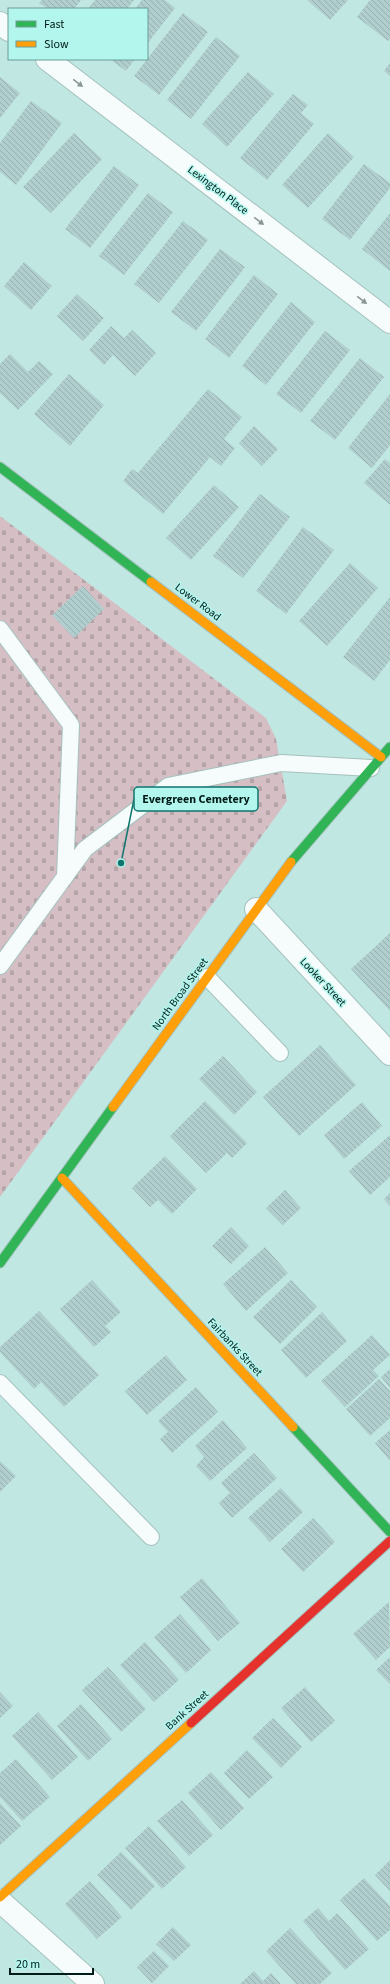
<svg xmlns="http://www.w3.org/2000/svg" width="390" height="1984" viewBox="0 0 390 1984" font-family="'Source Sans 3',sans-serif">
	<defs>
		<pattern id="cemetery-stones" width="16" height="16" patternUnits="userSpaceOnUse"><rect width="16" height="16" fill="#d5bfc5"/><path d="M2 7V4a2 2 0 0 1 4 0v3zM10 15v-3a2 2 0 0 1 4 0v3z" fill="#b5a4a8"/></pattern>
		<pattern id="building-back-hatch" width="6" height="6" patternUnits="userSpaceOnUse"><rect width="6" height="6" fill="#b0cecd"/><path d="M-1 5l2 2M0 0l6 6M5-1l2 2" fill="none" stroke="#96b0af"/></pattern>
	</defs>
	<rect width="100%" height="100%" fill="#c1e7e2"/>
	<path fill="url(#cemetery-stones)" d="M0,516l266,202 10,21 11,62 -287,396z"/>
	<path fill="url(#building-back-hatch)" d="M42,0h39l-7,9h-26l-9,-6z
		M95,0h39l-7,9h-39z
		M142,0h23l10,8 -28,36v-35h-12z
		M307,0h41l-18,20z
		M370,0h20v39l-2,2 -31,-24z
		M183,13l25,19 -49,63 -25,-19z
		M216,37l24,19 -49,63 -24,-19z
		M110,59h25l-9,12z
		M390,63v13l-6,-5z
		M248,72l26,22 -47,53 -25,-23z
		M0,77l20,16 -20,25z
		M293,94l15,11 -7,8 13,11 -47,56 -27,-22z
		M31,101l31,22 -46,62 -16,-13v-29z
		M74,133l28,26 -51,54 -28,-26z
		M328,133l26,24 -46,51 -26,-23z
		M364,164l26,19v5l-40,52 -28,-21z
		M114,166l25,19 -49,63 -25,-19z
		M148,193l25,19 -49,63 -25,-19z
		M390,213v58l-28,-22z
		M183,221l25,19 -49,63 -25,-19z
		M220,249l25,18 -49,64 -25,-19z
		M24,262l28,24 -21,24 -27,-24z
		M254,275l24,19 -49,64 -24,-19z
		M77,294l27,24 -21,23 -26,-25z
		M291,302l24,20 -49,63 -24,-19z
		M111,326l13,12 8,-8 24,23 -21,23 -22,-21 -9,10 -15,-15z
		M325,331l25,19 -49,63 -25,-19z
		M10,354l18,18 11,-11 14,13 -35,36 -18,-17v-29z
		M360,358l24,19 -49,63 -25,-19z
		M69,374l35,31 -34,41 -36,-32z
		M208,389l34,28 -18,22 11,9 -14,18 -11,-9 -47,57 -40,-33 9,-12 6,4z
		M390,394v51l-18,23 -24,-20z
		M254,426l24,23 -16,17 -23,-23z
		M385,459l5,4v42l-26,-22z
		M214,485l25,22 -48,53 -25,-22z
		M260,494l30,23 -47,61 -30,-22z
		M303,527l31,23 -48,64 -30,-23z
		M350,563l28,25 -51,58 -28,-25z
		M83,586l21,23 -30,29 -22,-23z
		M390,597v63l-16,21 -31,-24z
		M390,933v78l-39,-42z
		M320,1045l36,40 -57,51 -36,-39z
		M223,1056l34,36 -23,23 -35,-36z
		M205,1101l42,42 -15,15 -5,-5 -21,20 -36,-37z
		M362,1102l20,24 -38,33 -20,-24z
		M390,1135v42l-20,18 -21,-24z
		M165,1156l32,33 -25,25 -14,-14 -8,7 -18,-19z
		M285,1190l16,18 -18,17 -17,-17z
		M390,1193v13l-6,-7z
		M231,1227l18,19 -18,18 -19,-18z
		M265,1247l23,26 -42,38 -23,-27z
		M92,1280l29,32 -16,14 6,6 -17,15 -34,-38z
		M291,1280l26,27 -37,37 -27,-27z
		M39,1311l60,64 -35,32 -23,-25 -7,7 -34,-37v-5z
		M322,1312l25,29 -41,37 -25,-28z
		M372,1335l18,20 -17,15 6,6 -34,31 -24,-26z
		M166,1355l21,25 -40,35 -22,-24z
		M390,1369v19l-9,-11z
		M379,1379l11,12v27l-20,18 -24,-27z
		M196,1387l22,25 -46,41 -12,-14 8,-7 -10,-11z
		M223,1420l24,28 -37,33 -14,-15 8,-9 -9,-11z
		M390,1430v31l-15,-18z
		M254,1453l23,25 -45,40 -13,-15 11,-10 -9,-10z
		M0,1461l16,15 -16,16z
		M281,1488l22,24 -33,30 -22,-24z
		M313,1518l22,24 -32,30 -22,-23z
		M202,1578l38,45 -22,18 -38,-44z
		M389,1602l1,45 -14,13 -23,-26z
		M180,1614l31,36 -25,23 -32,-36z
		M145,1642l34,38 -25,22 -34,-37z
		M390,1657v27l-14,-14z
		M108,1667l38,42 -25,23 -39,-42z
		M305,1687l30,34 -24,21 -30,-34z
		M0,1692l13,14 -13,12z
		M81,1704l31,35 -24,22 -31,-35z
		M38,1712l40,45 -26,23 -40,-44z
		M273,1718l29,29 -21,21 -29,-30z
		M247,1750l26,27 -24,22 -25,-26z
		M16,1759l34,38 -28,24 -22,-24v-24z
		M211,1772l33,36 -23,22 -33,-37z
		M182,1800l31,35 -24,21 -32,-35z
		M0,1803l21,23 -21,19z
		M149,1826l37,41 -24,22 -37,-41z
		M121,1852l34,34 -24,24 -34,-35z
		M390,1860v31l-15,-16z
		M364,1878l26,28v24l-13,11 -37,-41z
		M90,1881l32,36 -25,22 -32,-35z
		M318,1908l11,13 8,-8 32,36 -24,21 -42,-49z
		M173,1927l18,18 -17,16 -18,-17z
		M290,1928l42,45 -12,11h-24l-30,-33z
		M154,1951l15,15 -17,17 -15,-16z
		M254,1971l9,10 8,-8 10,11h-41z"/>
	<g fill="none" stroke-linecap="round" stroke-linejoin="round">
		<defs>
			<path id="lane" d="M0,629l71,96 -6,152
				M0,966l85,-117 83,-63 113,-23 90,5
				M207,977l73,76
				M0,1383l151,154"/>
			<path id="street" d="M0,23l9,7
				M47,59l343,263
				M256,909l134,145
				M0,1901l93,83"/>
			<path id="fast" d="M0,467l151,115
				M291,862l99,-115
				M0,1263l113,-156
				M293,1427l97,105"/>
			<path id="slow" d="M151,582l230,175
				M113,1107l178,-245
				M62,1178l231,249
				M0,1897l191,-174"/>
			<path id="jam" d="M191,1723l199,-182"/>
		</defs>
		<use href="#lane" stroke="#a4c2be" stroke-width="18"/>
		<use href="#street" stroke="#a4c2be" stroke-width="24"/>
		<use href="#fast" stroke="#a4c2be" stroke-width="11"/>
		<use href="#slow" stroke="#a4c2be" stroke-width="11"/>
		<use href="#jam" stroke="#a4c2be" stroke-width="11"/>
		<use href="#lane" stroke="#f6fbfb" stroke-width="16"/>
		<use href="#street" stroke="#f6fbfb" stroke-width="22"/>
		<use href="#fast" stroke="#30b455" stroke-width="9"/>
		<use href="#slow" stroke="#ff9f0a" stroke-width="9"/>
		<use href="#jam" stroke="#e5322d" stroke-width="9"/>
	</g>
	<defs><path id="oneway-solid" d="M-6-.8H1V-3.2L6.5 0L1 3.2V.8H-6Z"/></defs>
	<g fill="#889695">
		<use href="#oneway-solid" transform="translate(78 83) rotate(37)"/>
		<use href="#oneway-solid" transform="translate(259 221) rotate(37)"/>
		<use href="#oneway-solid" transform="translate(362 300) rotate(37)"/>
	</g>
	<g text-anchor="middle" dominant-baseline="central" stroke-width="3" stroke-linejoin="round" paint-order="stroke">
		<g font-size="11" fill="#011b18" stroke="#b2f6ed">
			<text transform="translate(218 190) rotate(37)">Lexington Place</text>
			<text transform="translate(198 602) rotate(37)">Lower Road</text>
			<text transform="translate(323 982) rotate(47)">Looker Street</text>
			<text transform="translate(180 994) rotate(-54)">North Broad Street</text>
			<text transform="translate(235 1347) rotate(47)">Fairbanks Street</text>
			<text transform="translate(187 1710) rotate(-42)">Bank Street</text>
		</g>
	</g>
	<path fill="none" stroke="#0f766e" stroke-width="1.5" d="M121 863L134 799"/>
	<circle fill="#0f766e" stroke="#b2f6ed" stroke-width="1.5" cx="121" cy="863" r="4"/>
	<rect fill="#b2f6ed" stroke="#0f766e" stroke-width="1.5" x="134" y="787" width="124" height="24" rx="4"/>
	<g font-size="12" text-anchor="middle" font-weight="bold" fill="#011b18">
		<text x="196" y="803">Evergreen Cemetery</text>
	</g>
	<rect x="8" y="8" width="140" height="52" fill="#b2f6ed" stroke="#6b9e98"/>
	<rect x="16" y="21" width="20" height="6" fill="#30b455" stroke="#6b9e98"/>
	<text x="44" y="28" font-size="12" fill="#011b18">Fast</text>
	<rect x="16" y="41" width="20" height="6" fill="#ff9f0a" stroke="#6b9e98"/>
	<text x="44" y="48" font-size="12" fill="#011b18">Slow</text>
	<path d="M10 1968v6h83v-6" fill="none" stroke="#011b18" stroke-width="2"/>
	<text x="16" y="1968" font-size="12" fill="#011b18" stroke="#b2f6ed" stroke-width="3" paint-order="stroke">20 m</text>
</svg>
